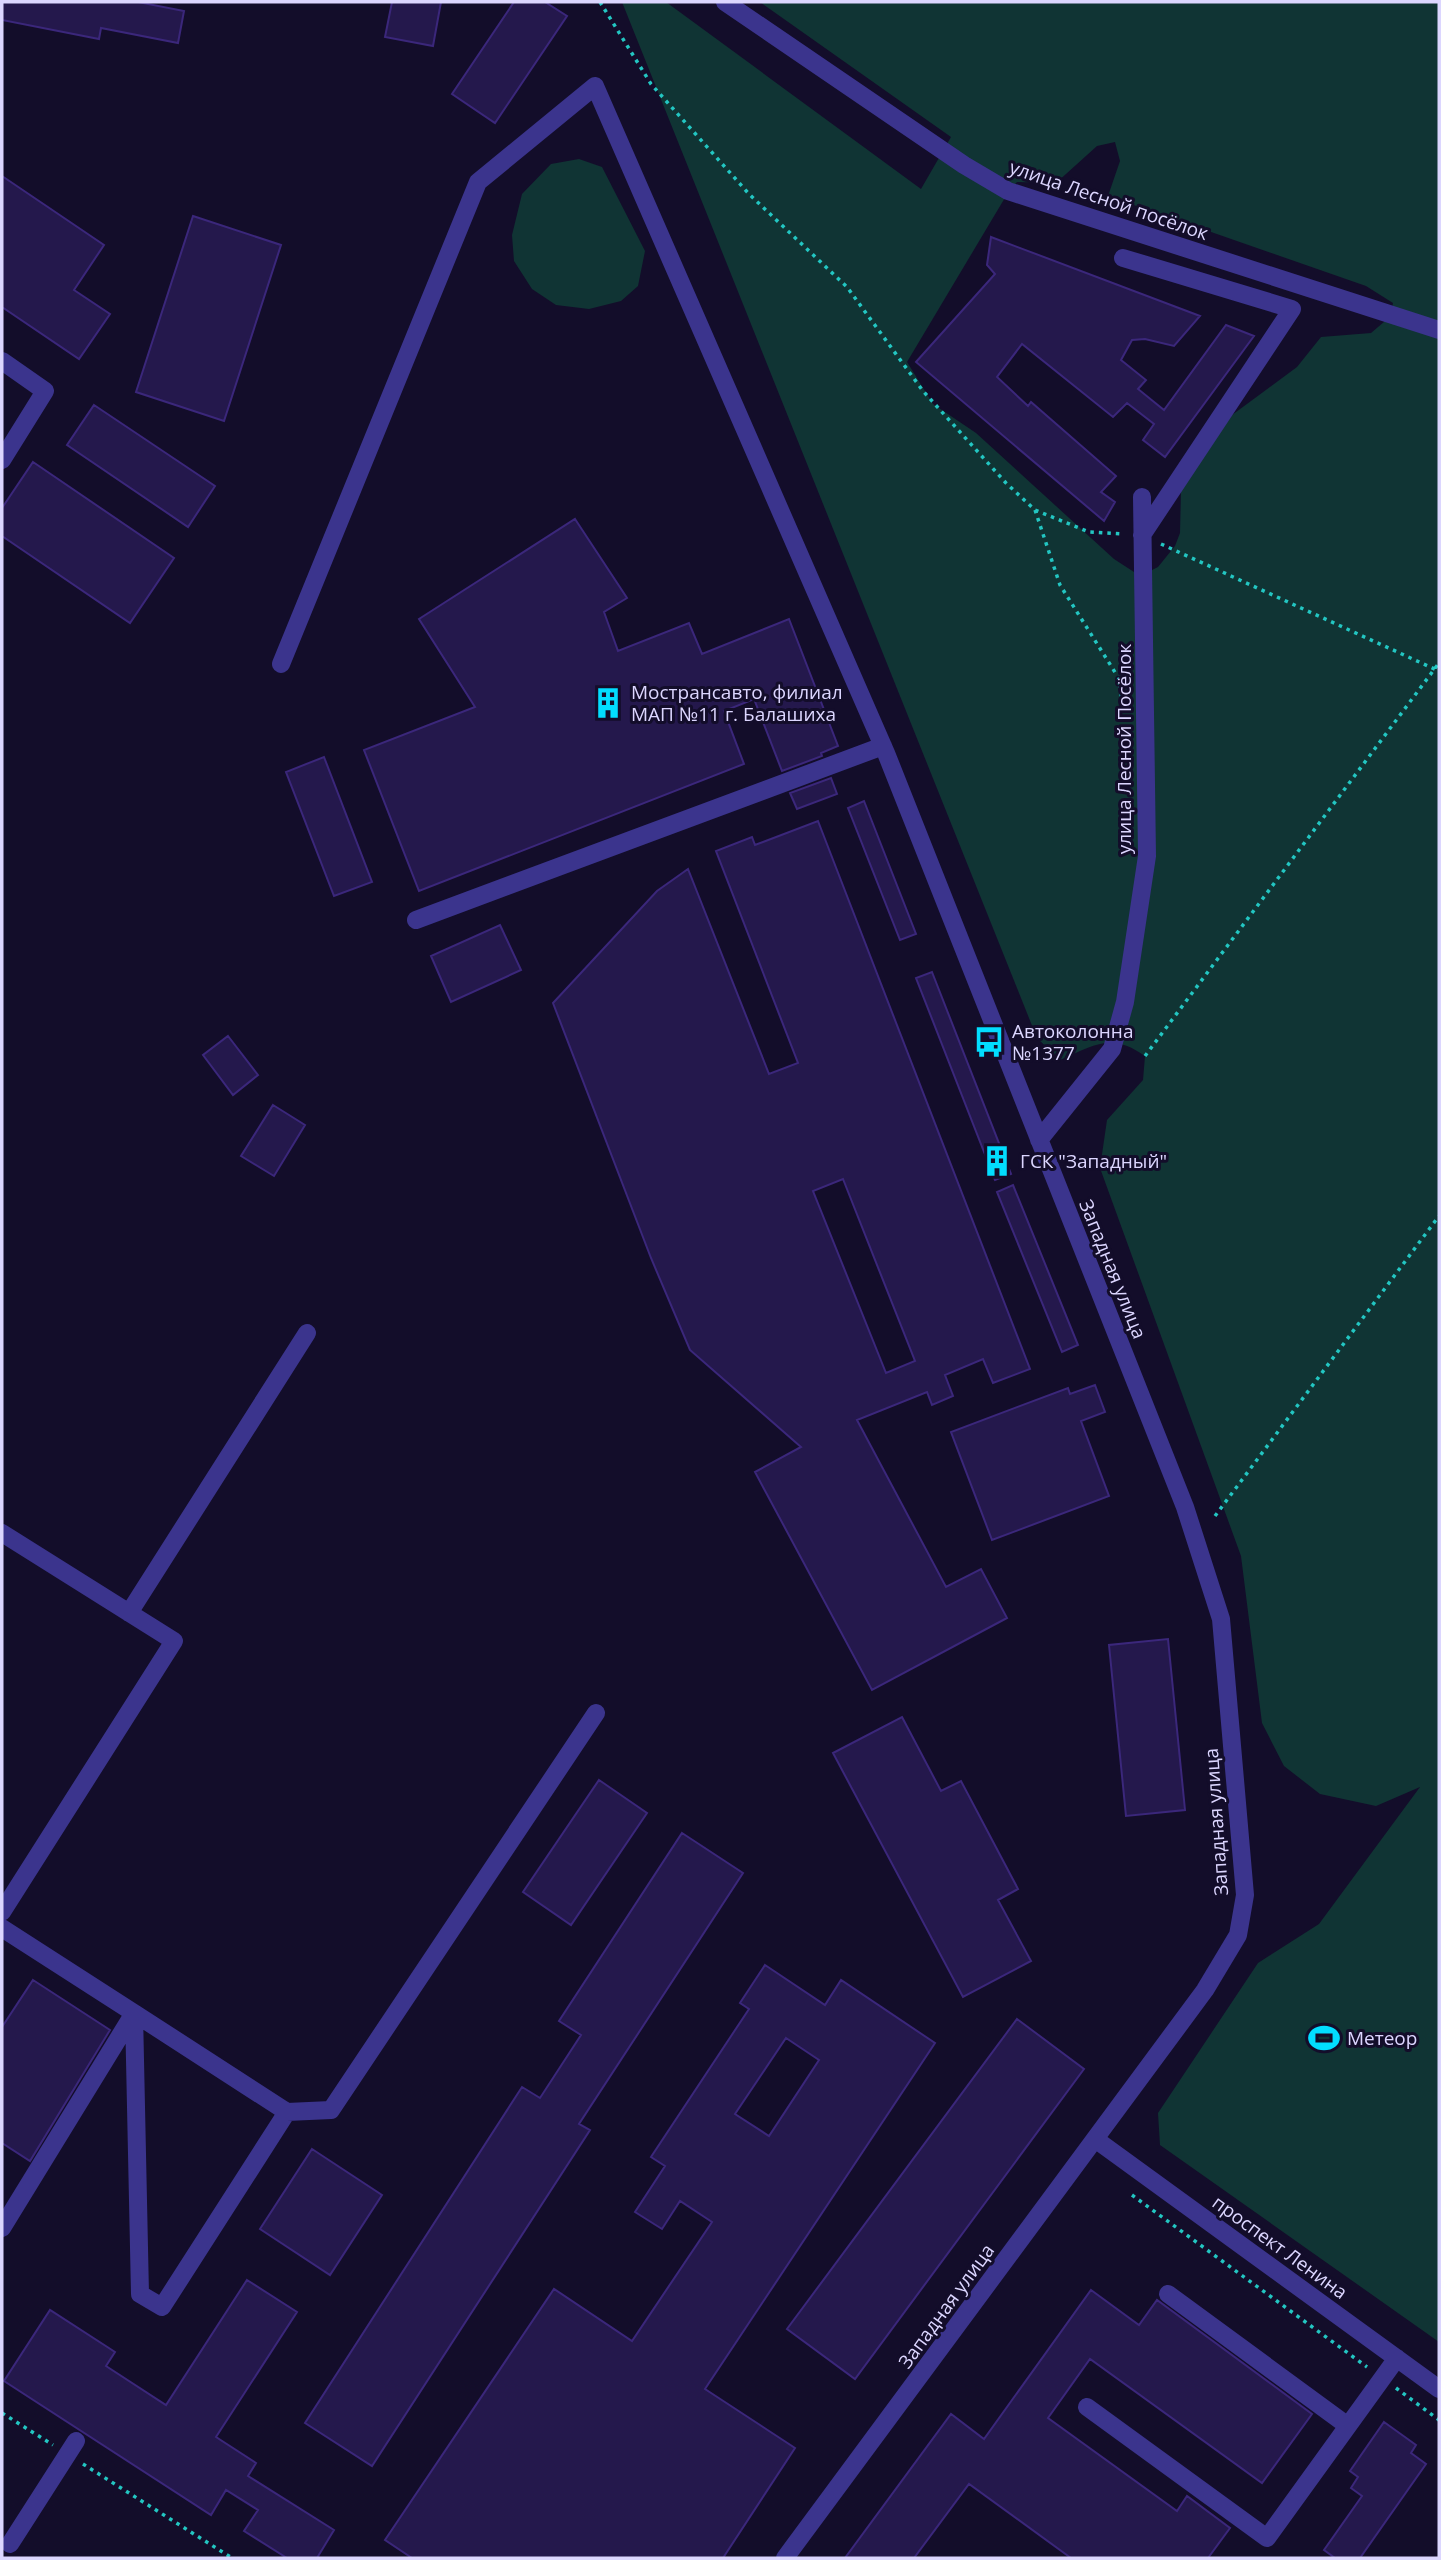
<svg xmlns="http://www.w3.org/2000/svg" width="1441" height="2560" viewBox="0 0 1441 2560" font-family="'Open Sans',sans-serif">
	<rect width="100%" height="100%" fill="#130d2a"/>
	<path fill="#103434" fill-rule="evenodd" d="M622,2h44l255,187 30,-52 -191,-135h679v2340l-279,-197 -2,-32 100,-150 61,-39 101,-137 -44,19 -56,-12 -36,-28 -22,-43 -21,-167 -141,-388 7,-48 36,-40 2,-24c-34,-24 -50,-11 -85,4l-23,-22zM1115,142l5,19 -12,35 258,90 27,17 -2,13 -20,17 -50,4 -24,30 -65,48 -51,75 -1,43 -5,13 -17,21 -12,6 -12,-1 -20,-13 -138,-126 -43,-29 -26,-42 102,-171 8,-9 39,1 41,-37z
		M579,159l23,8 43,84 -7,35 -17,15 -32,8 -33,-4 -24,-16 -18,-28 -2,-26 10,-41 29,-30z"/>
	<path fill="#24184c" stroke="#3b277b" stroke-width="2" fill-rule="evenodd" d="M2,2h136l46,9 -6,32 -77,-15 -2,11 -97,-19z
		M392,2h49l-8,44 -48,-9z
		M514,2h31l22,14 -72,107 -43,-29z
		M2,176l102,69 -30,45 36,24 -31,45 -77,-52z
		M193,216l88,29 -57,176 -88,-29z
		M991,237l209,79 -26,30 -29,-7 -13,1 -11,20 25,20 -8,9 26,21 62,-85 28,11 -89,121 -22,-17 11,-16 -27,-21 -14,14 -91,-73 -25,33 31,29 3,-4 85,74 -15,16 14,10 -11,19 -188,-159 79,-88 -8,-9z
		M94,405l121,81 -27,41 -121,-82z
		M33,462l141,96 -44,65 -128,-87v-28z
		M575,519l52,79 -23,14 14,39 71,-28 13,31 87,-35 49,127 -17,7 1,3 -40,15 -28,-72 -30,12 20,53 -325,127 -55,-141 111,-43 -56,-88z
		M324,757l48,125 -38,14 -48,-124z
		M831,778l6,16 -40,15 -7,-16z
		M864,801l52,133 -16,6 -52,-132z
		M818,821l212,548 -37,14 -10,-24 -38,16 8,21 -21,9 -5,-13 -70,28 89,167 35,-18 26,49 -135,72 -117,-218 46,-25 -111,-97 -39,-92 -98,-255 104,-112 31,-22 81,205 29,-11 -82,-212 36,-14 3,8zM843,1179l72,182 -29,12 -73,-182z
		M500,925l21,45 -70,32 -20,-46z
		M932,972l79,202 -16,6 -79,-202z
		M228,1036l30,39 -25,20 -30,-40z
		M273,1105l32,20 -31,51 -33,-20z
		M1013,1185l65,160 -16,7 -65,-160z
		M1095,1385l10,27 -24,9 28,75 -117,44 -41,-108 117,-44 2,6z
		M1168,1639l17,171 -59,6 -17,-171z
		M902,1717l39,74 20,-10 57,108 -20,11 33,61 -68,36 -130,-244z
		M599,1780l48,33 -76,112 -48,-33z
		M682,1833l61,40 -164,251 11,6 -218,336 -67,-43 217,-336 18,11 41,-63 -22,-14z
		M765,1965l60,40 16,-25 94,63 -230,346 90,59 -72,110h-311l-27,-18 169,-251 78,52 80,-119 -32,-21 -18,28 -27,-17 30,-46 -14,-9 98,-148 -9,-6zM786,2038l33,22 -50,76 -34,-22z
		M33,1980l77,50 -80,131 -28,-18v-116z
		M1017,2019l67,50 -229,310 -68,-50z
		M312,2149l70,46 -52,80 -70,-46z
		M247,2280l50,32 -81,125 40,26 -8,13 86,54 -17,28h-30l-43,-27 14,-21 -32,-20 -15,25 -207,-134 46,-71 65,42 -9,14 60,39z
		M1091,2290l48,35 18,-25 155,114 -50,69 -172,-124 -42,59 129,93 10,-15 43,32 -22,30h-137l-102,-74 -55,74h-69l106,-144 33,25z
		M1384,2422l32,23 -5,8 15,11 -66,94h-25l-11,-8 38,-54 -11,-8 7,-11 -8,-6z"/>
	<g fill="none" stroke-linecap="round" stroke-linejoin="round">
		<path stroke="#23c6c2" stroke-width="3.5" stroke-dasharray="3.5 5" stroke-linecap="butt" d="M600,2l51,82 98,110 98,93 76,104 83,92 29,27 54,22 34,2
			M1035,510l25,75 58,92 6,34
			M1161,544l278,127
			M1145,1056l294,-393
			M1215,1516l224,-300
			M1132,2195l235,172
			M1396,2388l43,32
			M2,2413l51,32
			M83,2464l149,94"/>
		<path stroke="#3b348d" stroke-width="18" d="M725,2l239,163 44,26 431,139
			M1123,258l169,51 -150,226
			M2,361l43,30 -43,69
			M281,664l197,-482 117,-96 291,667 299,754 36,112 24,276 -7,40 -33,55 -420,568
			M416,920l467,-174
			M1039,1140l73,-91 13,-47 22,-146 -5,-359
			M2,1533l172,108 -172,271
			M129,1613l178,-280
			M2,1928l132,85 -132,215
			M287,2112l-125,195 -22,-13 -6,-281 153,99 44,-2 265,-397
			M1095,2139l344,250
			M1168,2294l180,132
			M1087,2407l180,131 130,-180
			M10,2544l66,-103"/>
	</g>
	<defs>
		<symbol id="building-bare" viewBox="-9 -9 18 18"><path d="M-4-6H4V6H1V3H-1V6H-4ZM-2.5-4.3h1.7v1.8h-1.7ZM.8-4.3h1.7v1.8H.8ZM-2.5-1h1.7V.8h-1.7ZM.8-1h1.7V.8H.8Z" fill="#02ddff" stroke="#130d2a" stroke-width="2.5" paint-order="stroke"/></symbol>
		<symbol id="bus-bare" viewBox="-9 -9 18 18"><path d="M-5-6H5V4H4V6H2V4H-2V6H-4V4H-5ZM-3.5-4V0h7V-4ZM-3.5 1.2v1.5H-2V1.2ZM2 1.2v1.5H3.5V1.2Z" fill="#02ddff" stroke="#130d2a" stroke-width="2.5" paint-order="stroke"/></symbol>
		<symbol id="stadium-bare" viewBox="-9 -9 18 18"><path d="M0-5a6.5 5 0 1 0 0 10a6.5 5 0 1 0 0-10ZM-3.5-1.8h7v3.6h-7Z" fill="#02ddff" stroke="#130d2a" stroke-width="2.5" paint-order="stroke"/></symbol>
	</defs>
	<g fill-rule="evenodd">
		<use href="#building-bare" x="586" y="681" width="44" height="44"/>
		<use href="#bus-bare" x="967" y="1020" width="44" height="44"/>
		<use href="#building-bare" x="975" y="1139" width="44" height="44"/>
		<use href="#stadium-bare" x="1302" y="2016" width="44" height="44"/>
	</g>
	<g text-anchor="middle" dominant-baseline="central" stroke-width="6" stroke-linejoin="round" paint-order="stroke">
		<g font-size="19" fill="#dcd6ff" stroke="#130d2a">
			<text transform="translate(1109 200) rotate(19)">улица Лесной посёлок</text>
			<text transform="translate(1124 749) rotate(-90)">улица Лесной Посёлок</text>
			<text transform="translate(1113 1269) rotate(68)">Западная улица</text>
			<text transform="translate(1216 1822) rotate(-94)">Западная улица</text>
			<text transform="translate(1280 2247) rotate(36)">проспект Ленина</text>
			<text transform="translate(946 2306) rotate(-54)">Западная улица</text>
		</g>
		<g font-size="19" fill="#dcd6ff" stroke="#130d2a" text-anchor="start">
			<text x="631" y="692">Мострансавто, филиал<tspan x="631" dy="22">МАП №11 г. Балашиха</tspan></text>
			<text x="1012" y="1031">Автоколонна<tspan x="1012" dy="22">№1377</tspan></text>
			<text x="1020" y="1161">ГСК "Западный"</text>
			<text x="1347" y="2038">Метеор</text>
		</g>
	</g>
	<rect width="1441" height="2560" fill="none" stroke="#dcd6ff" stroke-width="7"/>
</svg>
